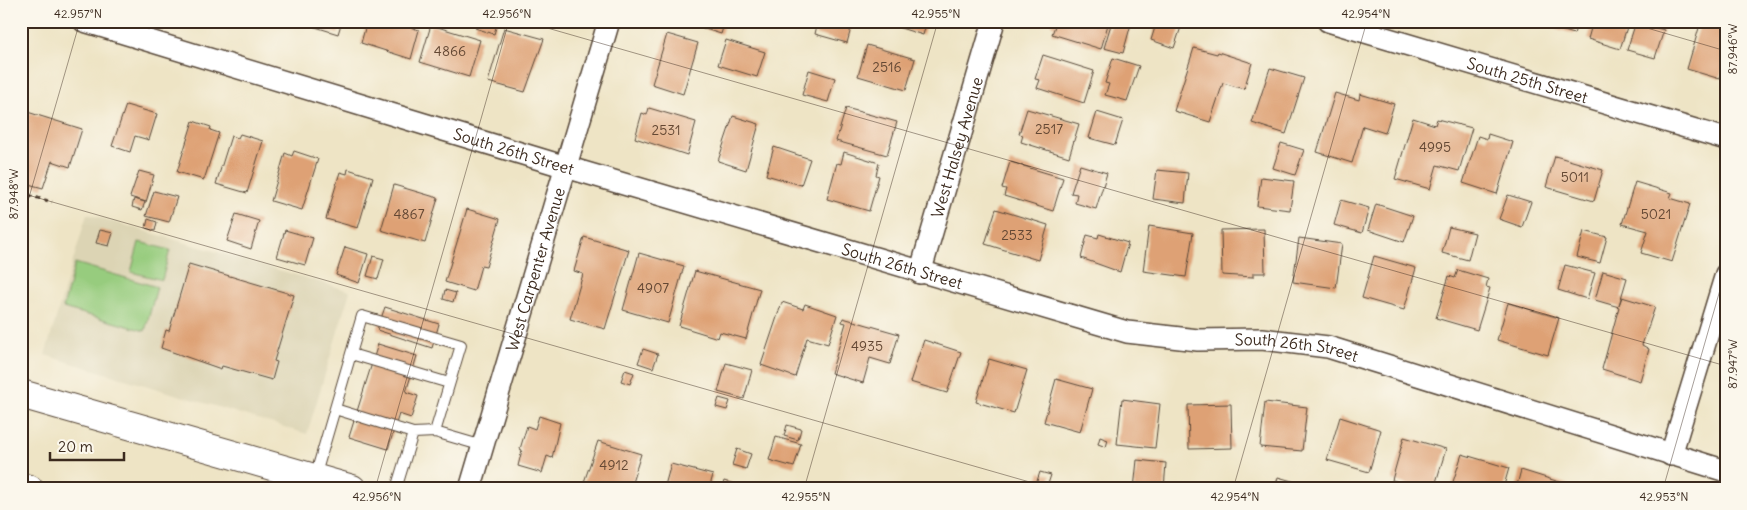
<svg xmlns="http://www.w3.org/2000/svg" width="1747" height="510" viewBox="0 0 1747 510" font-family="Delius,sans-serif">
	<rect width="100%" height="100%" fill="#fbf7ec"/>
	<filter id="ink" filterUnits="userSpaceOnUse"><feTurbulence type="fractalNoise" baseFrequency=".02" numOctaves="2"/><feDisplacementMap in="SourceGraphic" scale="10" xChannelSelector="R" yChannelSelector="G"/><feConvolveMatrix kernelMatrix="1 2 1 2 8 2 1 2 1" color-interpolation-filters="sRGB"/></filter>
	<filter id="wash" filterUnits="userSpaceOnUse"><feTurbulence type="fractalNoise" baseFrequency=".0096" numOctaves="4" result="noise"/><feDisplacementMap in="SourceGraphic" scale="20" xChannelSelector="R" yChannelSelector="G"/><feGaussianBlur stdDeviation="1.12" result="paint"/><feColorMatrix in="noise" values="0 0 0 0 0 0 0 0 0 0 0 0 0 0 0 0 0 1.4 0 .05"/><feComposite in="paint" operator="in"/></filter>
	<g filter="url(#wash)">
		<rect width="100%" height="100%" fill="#eee4c5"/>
		<path fill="#dcd4b4" d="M87,214l263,77 -43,143 -262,-79z"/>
		<path fill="#97cc7e" stroke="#697b4e" d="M139,242l31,8 -8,30 -31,-8z
			M75,263l82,24 -12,44 -82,-23z"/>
		<g id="blocks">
			<path fill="#dea174" d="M296,21h46l-4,13z
				M367,21h37l-1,4 16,5 -8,29 -50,-16z
				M477,21h21l-4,13 -19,-6z
				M679,21h46l-4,13z
				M818,21h35l-6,22 -32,-9z
				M878,21h49l-4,14z
				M1052,21h57l-8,28 -49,-15 3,-8 -4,-1z
				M1112,21l19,3 -8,29 -19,-5z
				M1157,21l25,3 -8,24 -23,-8z
				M1542,21h36l-4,13 -33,-10z
				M1593,21h36l-9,28 -32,-10z
				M1701,21h25v38l-6,20 -33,-10z
				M1636,22l28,8 -9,28 -28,-8z
				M431,25l49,15 -11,37 -49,-15z
				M504,28l40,11 -19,53 -37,-10z
				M667,34l31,9 -15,51 -31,-10z
				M726,40l39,12 -8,25 -39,-12z
				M867,45l48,14 -9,31 -48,-14z
				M1194,48l23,6 1,-2 34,11 -8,26 -21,-6 -13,39 -36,-11z
				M1043,55l51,16 -10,32 -47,-15 3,-8 -5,-1z
				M1113,58l26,8 -12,35 -22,-6 4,-11 -4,-1z
				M1270,68l34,10 -18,56 -34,-11z
				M809,70l26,8 -7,24 -26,-7z
				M1335,93l24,7 1,-6 34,10 -9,29 -22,-7 -11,37 -35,-11z
				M126,105l31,9 -8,26 -14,-4 -5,16 -18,-6z
				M649,108l47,14 -9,33 -52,-17 7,-25 5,2z
				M846,108l51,14 -10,33 -51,-14z
				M1027,109l52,15 -10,33 -48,-15 2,-7 -4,-1z
				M21,110l61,19 -12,38 -18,-6 -9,27 -22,-6z
				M1097,112l26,8 -8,25 -26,-7z
				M733,116l26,8 -13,46 -28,-9z
				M1413,118l22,7 2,-6 35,9 -13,43 -22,-6 -7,24 -35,-10z
				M193,121l18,6 -1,3 9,3 -15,47 -27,-8z
				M240,134l23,7 -16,52 -31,-9 15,-48 7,2z
				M1488,134l25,8 -16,52 -34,-11 15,-47 9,3z
				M1281,143l23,7 -9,25 -22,-7z
				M774,147l36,12 -9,26 -35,-10z
				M294,151l24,8 -16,51 -31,-9 14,-48 7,3z
				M844,152l35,11 -3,12 3,1 -10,35 -42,-12 10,-36 4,1z
				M1555,156l48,14 -9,31 -48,-14z
				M1010,162l53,16 -10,33 -49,-15 2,-7 -4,-1z
				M1080,165l27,8 -11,36 -21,-6 2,-9 -6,-1z
				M348,169l25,8 -15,51 -32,-9 14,-47 7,2z
				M1157,170l31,3 -3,30 -32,-4z
				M139,171l15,4 -8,27 -16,-5z
				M1261,177l33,4 -4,29 -33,-4z
				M1635,182l37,11 -2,5 20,6 -18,58 -31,-9 7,-22 -26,-7z
				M394,185l44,13 -13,45 -44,-13z
				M154,191l23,6 -8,25 -23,-6z
				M1508,195l23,7 -9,25 -23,-8z
				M134,199l11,3 -3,8 -10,-3z
				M1341,200l28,8 -7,25 -28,-8z
				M1376,204l37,12 -9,26 -36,-12z
				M467,209l33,10 -14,48 -5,-1 -7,25 -29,-9z
				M996,209l52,16 -10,35 -53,-16z
				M236,214l23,7 -8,28 -24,-8z
				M148,219l9,3 -2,9 -9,-3z
				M1149,226l44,7 -7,44 -43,-6z
				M1449,227l26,6 -7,27 -26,-7z
				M1264,229l1,44h-12v4l-31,-2 -1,-45z
				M100,230l13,3 -4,13 -13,-3z
				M285,230l28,8 -8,27 -28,-8z
				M1584,231l23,6 -7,26 -23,-6z
				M1099,234l29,9 -8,29 -39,-14 6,-23 11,3z
				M584,237l45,13 -24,79 -35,-10 13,-45 -9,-3z
				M1299,238l43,6 -6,44 -43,-6z
				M345,247l23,7 -9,29 -23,-8z
				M639,253l45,13 -16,57 -45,-13z
				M373,256l11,3 -6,20 -11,-3z
				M1374,256l42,12 -12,42 -42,-12z
				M189,264l105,31 -20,66 3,1 -5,18 -50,-14 -1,3 -60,-21 5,-18 3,1z
				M1565,265l30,8 -8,26 -29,-9z
				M1458,270l30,9 -2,8 4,1 -13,42 -41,-12 13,-42 6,2z
				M695,271l65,18 -14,50 -26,-7 -2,6 -39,-12z
				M1603,271l24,7 -8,27 3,-8 33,10 -13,38 7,4 -9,32 -38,-12 17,-62 -24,-7z
				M445,290l11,3 -3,9 -10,-3z
				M782,302l21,7 2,-5 32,11 -9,29 -21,-6 -12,39 -34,-12z
				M1508,303l51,15 -11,37 -51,-15z
				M385,307l54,17 -7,24 -55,-18z
				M843,318l56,16 -9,30 -20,-6 -7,25 -32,-10 15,-50 -4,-1z
				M924,340l37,12 -14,41 -37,-11z
				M378,344l39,12 -11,36 12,4 -7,22 -12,-4 -11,35 -39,-12z
				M643,349l15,5 -5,14 -15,-5z
				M989,359l38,11 -13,43 -38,-11z
				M726,363l26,7 -8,29 -26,-7z
				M625,370l9,3 -4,11 -9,-3z
				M1056,379l36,10 -12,43 -36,-10z
				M719,398l11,3 -3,9 -11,-3z
				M1122,399l38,5 -5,44 -38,-4z
				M1265,402l42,5 -5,44 -42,-4z
				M1231,404l1,44 -43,1 -1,-44z
				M539,416l21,7 -8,35 -5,-2 -5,17 -24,-7 4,-16 -2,-1 7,-23 8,3z
				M1340,417l41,13 -12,42 -42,-12z
				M787,425l14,4 -3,11 -14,-4z
				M776,437l25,7 -7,23 -25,-7z
				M1100,437l8,3 -2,7 -8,-3z
				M1404,437l42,12 -12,40h-12l-30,-9z
				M598,441l43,13 -11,35h-33l-14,-4z
				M737,449l14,5 -5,15 -14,-4z
				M1462,454l47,14 -6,21 -52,-1z
				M1137,460l29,3 -2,26h-30z
				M671,464l42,11 -4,14h-45z
				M1521,470l48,15 -1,4h-52z
				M1040,472l11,3 -4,12 -11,-3z
				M1278,477l28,8 -1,4h-30z
				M724,481l24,7v1h-27z"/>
		</g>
	</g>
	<g filter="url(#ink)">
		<use href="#blocks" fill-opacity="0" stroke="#564637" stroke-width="1"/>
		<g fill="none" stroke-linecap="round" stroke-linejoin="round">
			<defs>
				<path id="service" d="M351,354l98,29
					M435,432l48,14
					M315,477c16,-54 31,-108 47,-161l99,29 -26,87 -22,1 -78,-24
					M396,489l17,-56"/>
				<g id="minor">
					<path id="s1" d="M84,21l482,146 561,165 71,8 64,-1 66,8 398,124"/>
					<path id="s2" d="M1328,21l398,118"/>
					<path id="s3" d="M920,273l74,-252"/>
					<path d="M1671,455l55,-181"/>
					<path id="s4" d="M470,489l139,-468"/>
				</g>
				<path id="primary" d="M21,394l331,95
					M21,487l8,2"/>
			</defs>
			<use href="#service" stroke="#564637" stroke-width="12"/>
			<use href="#minor" stroke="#564637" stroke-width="24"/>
			<use href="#primary" stroke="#564637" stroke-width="30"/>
			<path stroke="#564637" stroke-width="3" stroke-dasharray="4 4" stroke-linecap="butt" d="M21,193l31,9"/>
			<use href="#service" stroke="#fff" stroke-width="10"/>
			<use href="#minor" stroke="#fff" stroke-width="21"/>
			<use href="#primary" stroke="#fff" stroke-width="28"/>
		</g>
	</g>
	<path fill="none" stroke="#3b2a1e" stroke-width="1" stroke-opacity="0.45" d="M523,21l1203,345M1623,21l103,30M21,193l1033,296M21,225l59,-204M375,489l134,-468M804,489l134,-468M1233,489l134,-468M1663,489l63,-220"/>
	<g text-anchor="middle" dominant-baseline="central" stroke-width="4" stroke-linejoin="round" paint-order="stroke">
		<g font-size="14" fill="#644834">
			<text x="450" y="51">4866</text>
			<text x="887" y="67">2516</text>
			<text x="1049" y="129">2517</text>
			<text x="666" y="130">2531</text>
			<text x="1435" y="147">4995</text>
			<text x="1575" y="177">5011</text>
			<text x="409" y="214">4867</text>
			<text x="1656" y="214">5021</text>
			<text x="1017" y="235">2533</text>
			<text x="653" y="288">4907</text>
			<text x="867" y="346">4935</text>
			<text x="614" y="465">4912</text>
		</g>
		<g font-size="16" fill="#3b2a1e" stroke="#fbf7ec">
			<text stroke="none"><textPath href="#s2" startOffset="208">South 25th Street</textPath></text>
			<text stroke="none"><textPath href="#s3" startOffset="131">West Halsey Avenue</textPath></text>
			<text stroke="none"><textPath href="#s1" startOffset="449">South 26th Street</textPath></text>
			<text stroke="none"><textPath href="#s1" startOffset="854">South 26th Street</textPath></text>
			<text stroke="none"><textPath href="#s4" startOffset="229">West Carpenter Avenue</textPath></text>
			<text stroke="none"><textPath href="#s1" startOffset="1259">South 26th Street</textPath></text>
		</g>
	</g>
	<rect width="1747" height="510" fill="none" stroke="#fbf7ec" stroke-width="55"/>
	<path d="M50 452v8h74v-8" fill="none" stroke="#3b2a1e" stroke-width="2.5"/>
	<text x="58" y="452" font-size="15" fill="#3b2a1e" stroke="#fbf7ec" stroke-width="4" paint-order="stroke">20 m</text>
	<rect x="28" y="28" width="1692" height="454" fill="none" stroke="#3b2a1e" stroke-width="2"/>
	<g font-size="12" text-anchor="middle" fill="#3b2a1e">
		<text x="78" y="18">42.957°N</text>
		<text x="507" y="18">42.956°N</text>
		<text x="936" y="18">42.955°N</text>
		<text x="1366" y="18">42.954°N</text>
		<text transform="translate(1733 49) rotate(-90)" y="4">87.946°W</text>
		<text transform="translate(14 194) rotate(-90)" y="4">87.948°W</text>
		<text transform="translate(1733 364) rotate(-90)" y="4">87.947°W</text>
		<text x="377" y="501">42.956°N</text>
		<text x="806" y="501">42.955°N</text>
		<text x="1235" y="501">42.954°N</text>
		<text x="1664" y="501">42.953°N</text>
	</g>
</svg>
